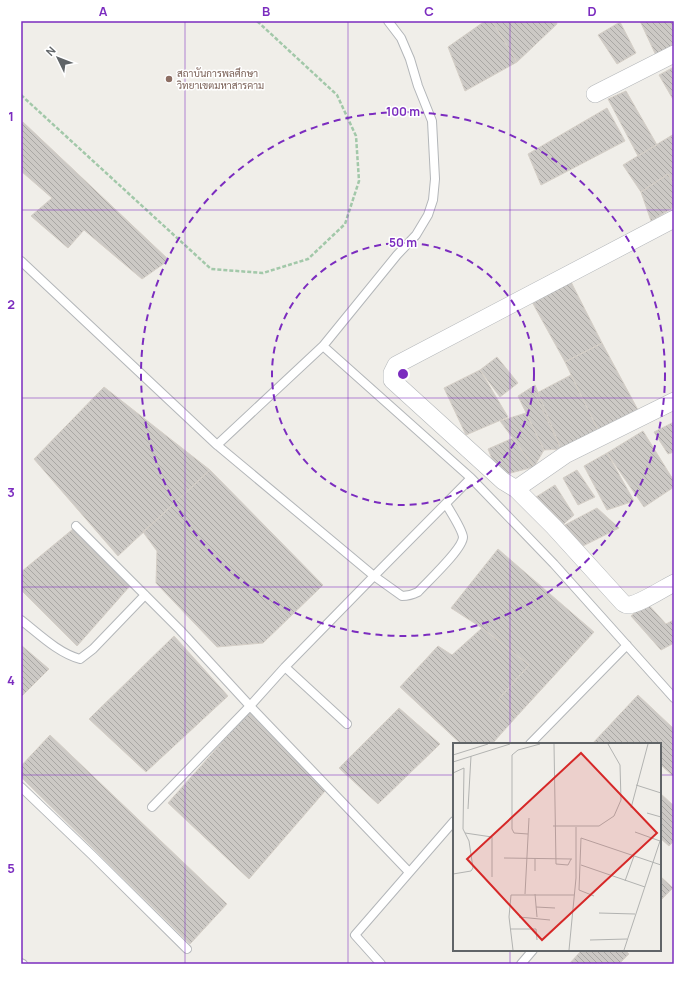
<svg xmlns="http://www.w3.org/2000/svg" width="695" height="985" viewBox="0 0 695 985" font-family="Manrope,Sarabun,sans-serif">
	<defs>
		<pattern id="building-back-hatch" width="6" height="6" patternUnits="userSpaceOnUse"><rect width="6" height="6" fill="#ccc9c5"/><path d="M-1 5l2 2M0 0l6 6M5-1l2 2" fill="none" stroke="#a9a7a4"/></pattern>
	</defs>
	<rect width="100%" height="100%" fill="#f0eee9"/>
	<path fill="url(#building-back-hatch)" stroke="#d5cfc7" d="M485,21h7l25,41 -52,29 -17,-44z
		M492,21h64l1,3 -40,38z
		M640,21h34v31l-15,10z
		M620,22l16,31 -19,11 -19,-29z
		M674,67v34l-15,-26z
		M626,91l31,54 -19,11 -30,-57z
		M607,108l18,33 -84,44 -13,-31z
		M23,122l146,138 -27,19 -58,-49 -16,18 -37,-32 21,-18 -31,-27v-48z
		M674,134v51l-6,-11 -27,18 -18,-27z
		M668,174l6,11v22l-23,14 -10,-29z
		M569,278l33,65 -37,19 -34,-62z
		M602,343l36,67 -40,20 -33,-68z
		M497,357l21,26 -18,14 -20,-27z
		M480,370l28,47 -42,18 -22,-47z
		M571,375l27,55 -37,19 -26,-55z
		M535,385l26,64 -17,1 -26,-54z
		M104,387l106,83 -92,86 -84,-97z
		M526,413l18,37 -10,17 -34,-46z
		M674,422v30l-6,2 -14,-22z
		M643,431l31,50v6l-30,20 -37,-54z
		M513,438l21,29 -35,9 -11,-27z
		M607,453l27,48 -27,9 -23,-44z
		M210,470l113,115 -60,58 -46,4 -61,-64 1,-32 -14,-19z
		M577,470l18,27 -17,8 -15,-27z
		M555,485l19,30 -15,13 -23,-31z
		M597,508l22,20 -40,20 -20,-20z
		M73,529l57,57 -53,60 -56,-56v-18z
		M498,549l96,83 -77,84 -18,-17 30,-34 -47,-37 -31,-20z
		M646,602l20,22 8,-4v23l-13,7 -30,-34z
		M482,628l47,37 -30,34 18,17 -25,28h-31l-61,-57 38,-41 14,9z
		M174,636l54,60 -82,76 -57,-53z
		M21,645l28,24 -28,28z
		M638,695l36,34v48l-14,-13v-20h-68z
		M399,708l41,36 -62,60 -39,-36z
		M249,712l76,79 -76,88 -81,-76z
		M50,735l177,169 -37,40 -169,-167v-11z
		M660,793l14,13v35l-5,5 -9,-8z
		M660,876l13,12 -13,13z
		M582,950h43l4,4 -10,10h-50z"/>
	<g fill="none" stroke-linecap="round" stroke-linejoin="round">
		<defs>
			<path id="service" d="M21,261l196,184 157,131 28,20c6,0 10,-1 16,-4 9,-10 45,-43 45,-55 -1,-8 -13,-26 -17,-33
				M323,346l148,132 83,86 120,134
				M217,445l106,-99 74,-91 19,-20 12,-20 5,-15 2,-21 -3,-58 -14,-35 -8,-27 -9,-21 -13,-17
				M76,526l104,104 70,76 159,166
				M21,620c18,14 37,33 59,39l13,-10 52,-54
				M285,667l62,57
				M530,744l97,-99
				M21,787l71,68 95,94
				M152,807l98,-101 35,-39 89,-91 97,-98
				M21,963l2,1
				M381,964l-26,-29 99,-114
				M521,964l12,-14"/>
			<path id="minor" d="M595,94l79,-40
				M674,219l-278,146 -4,8v7l111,101 13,8 38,38 69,76c2,1 2,2 5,2 10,0 36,-17 46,-22
				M516,489l49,-34 109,-54"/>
		</defs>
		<use href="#service" stroke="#b3b6b9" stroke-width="10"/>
		<use href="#minor" stroke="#b3b6b9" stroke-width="18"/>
		<path stroke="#a2c8a9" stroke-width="2.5" stroke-dasharray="4 2" stroke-linecap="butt" d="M21,95l190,174 52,4 45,-14 37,-35 14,-43 -3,-45 -19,-41 -80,-74"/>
		<use href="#service" stroke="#fff" stroke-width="8"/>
		<use href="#minor" stroke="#fff" stroke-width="17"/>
	</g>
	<path fill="none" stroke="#7b2cbf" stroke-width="1" stroke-opacity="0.55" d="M185,21v943M348,21v943M510,21v723M21,210h653M21,398h653M21,587h653M21,775h433M660,775h14M510,950v14"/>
	<g fill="none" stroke="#7b2cbf" stroke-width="2" stroke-dasharray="7 5">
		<circle cx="403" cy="374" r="131"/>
		<circle cx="403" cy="374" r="262"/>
	</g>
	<circle fill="#8d6e63" stroke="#fff" stroke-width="1.5" cx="169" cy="79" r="4"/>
	<g text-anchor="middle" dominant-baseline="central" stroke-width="3" stroke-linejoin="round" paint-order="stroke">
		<g font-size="10" fill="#785e54" stroke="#fff" text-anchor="start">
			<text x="177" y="73">สถาบันการพลศึกษา<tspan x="177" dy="12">วิทยาเขตมหาสารคาม</tspan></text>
		</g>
	</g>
	<g transform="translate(453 743)">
		<rect width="208" height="208" fill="#f0eee9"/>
		<path fill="none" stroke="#b2b3b1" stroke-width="1" d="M101,1l2,120 12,1 3,-6M0,12l35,-11M0,19l57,-18M0,30l11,-5 -1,61 6,12 4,27 -2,3 -18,3M183,42l25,8M178,65l17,-64M15,66l3,-53M194,70l14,4M100,83h46l15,-10 7,-16 -1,-35 -12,-21M182,89l25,9M12,90l27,4v40M75,91l-14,-1 -2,-4v-74l6,-5 22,-6M51,115l68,1M82,115v13M128,122l64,22M172,138l9,-25M72,151l4,-76M82,151l2,23M141,153l-15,-6 2,-52 80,27M83,164l19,1M146,170l36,1M66,174l31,3M57,186h26l1,11M208,187v14M137,197l37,-1M60,207l-4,-33 2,-22h63M116,207l7,-72v-51M171,207l37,-112"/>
		<path fill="#d62828" fill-opacity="0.15" stroke="#d62828" stroke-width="2" d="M128,10l76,80 -115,107 -75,-81z"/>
		<rect width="208" height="208" fill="none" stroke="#606467" stroke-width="2"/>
	</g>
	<circle cx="403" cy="374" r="6" fill="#7b2cbf" stroke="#fff" stroke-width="2"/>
	<g font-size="12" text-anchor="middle" font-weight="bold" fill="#7b2cbf" stroke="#fff" stroke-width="3" stroke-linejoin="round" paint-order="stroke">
		<text x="403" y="116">100 m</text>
		<text x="403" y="247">50 m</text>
	</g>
	<rect width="695" height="985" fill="none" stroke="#ffffff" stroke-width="44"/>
	<g transform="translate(58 58) rotate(313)" stroke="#ffffff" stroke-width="3" paint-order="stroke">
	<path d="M0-3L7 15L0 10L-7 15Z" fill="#606467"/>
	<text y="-6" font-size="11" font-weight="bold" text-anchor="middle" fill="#606467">N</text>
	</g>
	<rect x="22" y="22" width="651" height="941" fill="none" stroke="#7b2cbf" stroke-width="1.5"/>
	<g font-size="13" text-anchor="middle" font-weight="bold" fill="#7b2cbf">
		<text x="103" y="16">A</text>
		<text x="266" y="16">B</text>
		<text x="429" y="16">C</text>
		<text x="592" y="16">D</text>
		<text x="11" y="121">1</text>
		<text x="11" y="309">2</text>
		<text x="11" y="497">3</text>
		<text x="11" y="685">4</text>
		<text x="11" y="873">5</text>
	</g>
</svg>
